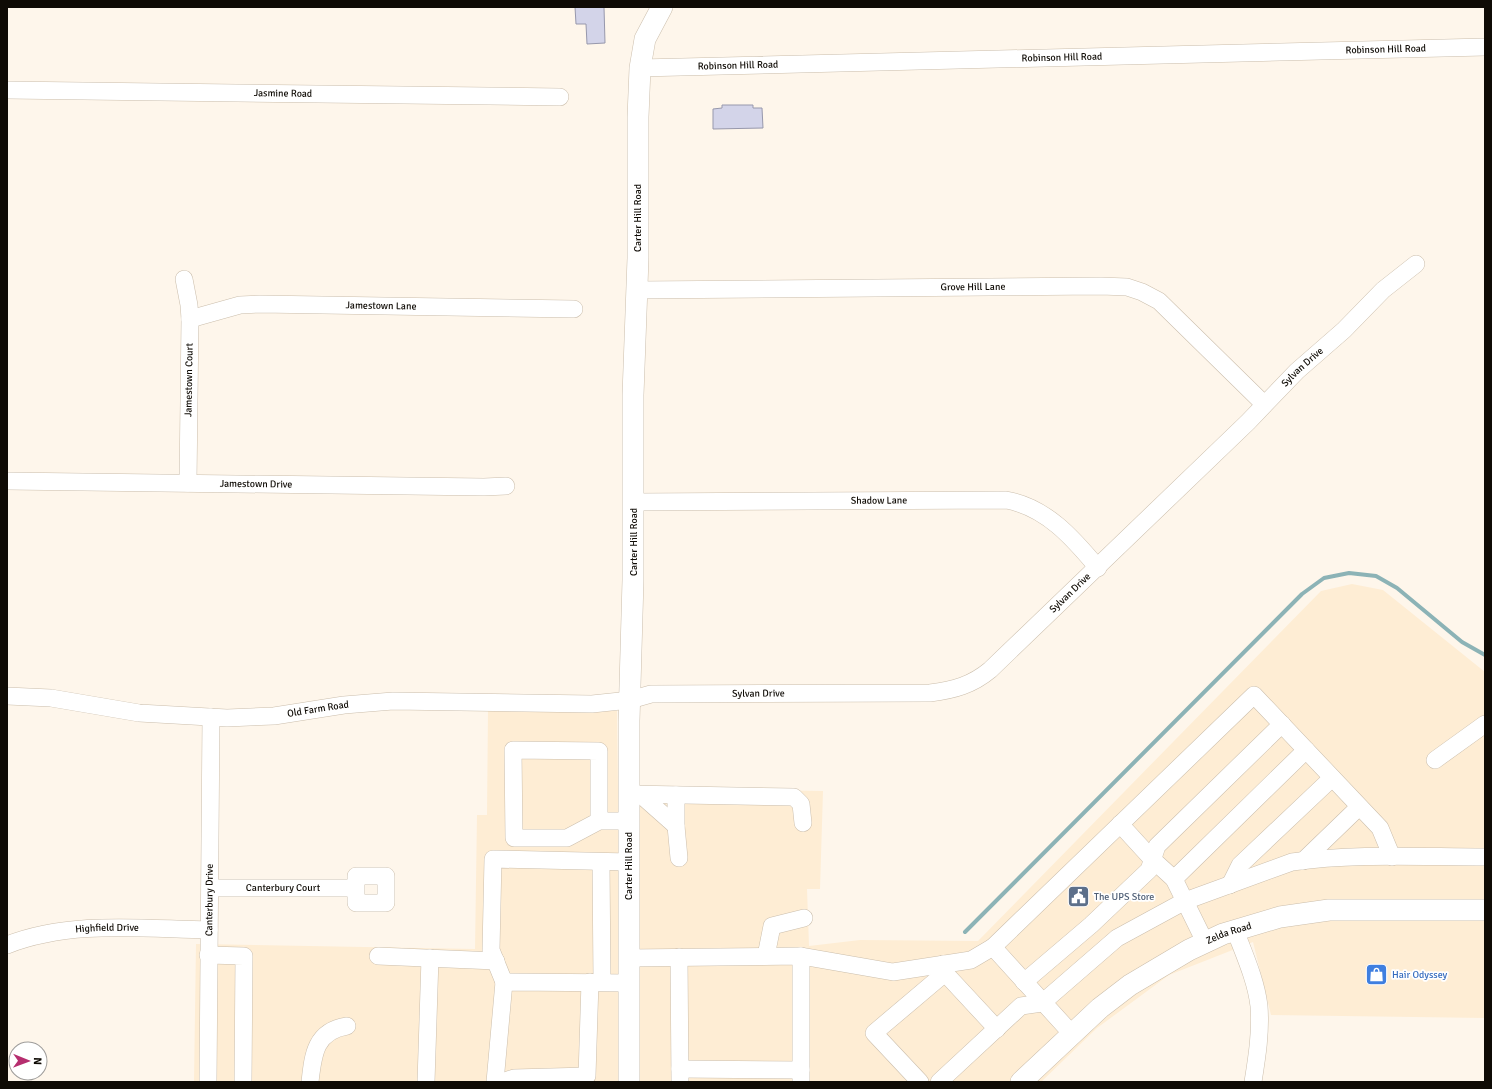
<svg xmlns="http://www.w3.org/2000/svg" width="1492" height="1089" viewBox="0 0 1492 1089" font-family="Signika,sans-serif">
	<rect width="100%" height="100%" fill="#fef6eb"/>
	<path fill="#feedd4" d="M1352,584l31,6 102,82v346l-214,-3 -18,-73 -84,33 -72,53 -56,54h-847l2,-138 279,5 2,-134h10l1,-105 129,1 1,77 205,3 -3,98h-13l2,57 51,-6 118,1 343,-350z"/>
	<g fill="none" stroke-linecap="round" stroke-linejoin="round">
		<path stroke="#8cb3b6" stroke-width="4" d="M965,932l337,-338 22,-16 25,-5 27,3 21,12 65,54 23,13"/>
	</g>
	<path fill="#d3d4e9" stroke="#9798ac" d="M575,7h29l1,36 -18,1 -1,-20h-10z
		M722,105h31v3h9l1,20 -50,1v-20l9,-1z"/>
	<g fill="none" stroke-linecap="round" stroke-linejoin="round">
		<defs>
			<g id="minor">
				<path id="s1" d="M640,68l845,-21"/>
				<path id="s2" d="M7,90l553,7"/>
				<path d="M184,279l5,26 1,14 -2,164"/>
				<path id="s3" d="M637,290l464,-4 26,1 15,5 17,9 105,103"/>
				<path id="s4" d="M190,319l50,-14 20,-1 314,5"/>
				<path id="s5" d="M7,481l477,6 22,-1"/>
				<path id="s6" d="M634,502l372,-2c40,7 67,38 92,68"/>
				<path id="s7" d="M7,696l44,2 88,15 88,5 47,-2 70,-11 49,-4 199,3 38,-4 21,-6 279,-1c24,-3 42,-8 60,-23l258,-248 49,-51 47,-41 39,-40 33,-26"/>
				<path d="M1435,760l50,-36"/>
				<path d="M629,794l165,3 7,7 2,19"/>
				<path d="M641,795l35,31"/>
				<path d="M676,795v31l3,32"/>
				<path d="M599,821v-70l-86,-1 1,88h53l32,-17h29"/>
				<path d="M1120,824l32,35 22,20 31,63"/>
				<path d="M1303,861l56,-54"/>
				<path d="M601,862l1,120"/>
				<path d="M1174,879l132,-129"/>
				<path d="M1230,885l10,-20 92,-87"/>
				<path id="s8" d="M210,888h146v-12h30v27h-30v-15"/>
				<path d="M1235,930c9,24 21,50 24,76 2,26 -2,51 -6,76"/>
				<path id="s9" d="M7,945c64,-25 135,-16 202,-15"/>
				<path d="M993,947l79,87"/>
				<path d="M208,955l36,1 -1,126"/>
				<path d="M378,956l118,5"/>
				<path d="M766,956l6,-30 32,-8"/>
				<path d="M679,957l1,125"/>
				<path d="M629,958l172,-2 92,16 78,-12 22,-13 261,-252 126,133 12,29"/>
				<path d="M943,964l2,9 52,56"/>
				<path d="M504,982l-13,-32 2,-91 136,3"/>
				<path d="M1024,982l67,-57 58,-55 8,-24 125,-122"/>
				<path d="M680,1069l121,1"/>
				<path id="s10" d="M208,1082l3,-365"/>
				<path d="M310,1082c3,-27 5,-51 37,-56"/>
				<path d="M426,1082l4,-124"/>
				<path d="M495,1082l9,-100 125,1"/>
				<path d="M502,1082l12,-4 73,-2 3,-94"/>
				<path d="M801,1082v-126"/>
				<path d="M920,1082l-46,-49 71,-60"/>
				<path d="M939,1082l82,-76 21,-3 75,-65 68,-37 107,-39c63,-9 129,-5 193,-5"/>
			</g>
			<g id="major">
				<path d="M629,1082v-361l4,-141v-185l5,-137v-141l2,-49 5,-29 17,-32"/>
				<path id="s11" d="M1021,1082l79,-74 30,-23 59,-35 34,-16 57,-17 49,-7h156"/>
			</g>
		</defs>
		<use href="#minor" stroke="#cbbeac" stroke-width="18"/>
		<use href="#major" stroke="#cbbeac" stroke-width="22"/>
		<use href="#minor" stroke="#fff" stroke-width="17"/>
		<use href="#major" stroke="#fff" stroke-width="21"/>
	</g>
	<defs>
		<symbol id="civic-square" viewBox="-11 -11 22 22"><rect x="-9" y="-9" width="18" height="18" rx="4" fill="#5c6f8a" stroke="#fff"/><path d="M-.6-6.5H3V-4.5H.6V-3L4-1V1h2V6H-6V1h2V-1L-.6-3ZM-1.2 2.5V6h2.4V2.5Z" fill="#fff"/></symbol>
		<symbol id="shop-square" viewBox="-11 -11 22 22"><rect x="-9" y="-9" width="18" height="18" rx="4" fill="#3f7fe0" stroke="#fff"/><path d="M-5-2.5h2.3a2.7 3.5 0 0 1 5.4 0H5L5.5 6h-11ZM-1.5-2.5h3a1.5 2.3 0 0 0-3 0Z" fill="#fff"/></symbol>
	</defs>
	<g fill-rule="evenodd">
		<use href="#civic-square" x="1066" y="884" width="25" height="25"/>
		<use href="#shop-square" x="1364" y="962" width="25" height="25"/>
	</g>
	<g text-anchor="middle" dominant-baseline="central" stroke-width="3.5" stroke-linejoin="round" paint-order="stroke">
		<g font-size="10" fill="#0f0b05" stroke="#fff">
			<text stroke="none"><textPath href="#s1" startOffset="746">Robinson Hill Road</textPath></text>
			<text stroke="none"><textPath href="#s1" startOffset="422">Robinson Hill Road</textPath></text>
			<text stroke="none"><textPath href="#s1" startOffset="98">Robinson Hill Road</textPath></text>
			<text stroke="none"><textPath href="#s2" startOffset="276">Jasmine Road</textPath></text>
			<text transform="translate(638 218) rotate(-90)">Carter Hill Road</text>
			<text stroke="none"><textPath href="#s3" startOffset="336">Grove Hill Lane</textPath></text>
			<text stroke="none"><textPath href="#s4" startOffset="193">Jamestown Lane</textPath></text>
			<text stroke="none"><textPath href="#s7" startOffset="1427">Sylvan Drive</textPath></text>
			<text transform="translate(189 380) rotate(-89)">Jamestown Court</text>
			<text stroke="none"><textPath href="#s5" startOffset="249">Jamestown Drive</textPath></text>
			<text stroke="none"><textPath href="#s6" startOffset="245">Shadow Lane</textPath></text>
			<text transform="translate(634 542) rotate(-90)">Carter Hill Road</text>
			<text stroke="none"><textPath href="#s7" startOffset="1103">Sylvan Drive</textPath></text>
			<text stroke="none"><textPath href="#s7" startOffset="755">Sylvan Drive</textPath></text>
			<text stroke="none"><textPath href="#s7" startOffset="313">Old Farm Road</textPath></text>
			<text transform="translate(629 866) rotate(-90)">Carter Hill Road</text>
			<text stroke="none"><textPath href="#s8" startOffset="73">Canterbury Court</textPath></text>
			<text stroke="none"><textPath href="#s10" startOffset="182">Canterbury Drive</textPath></text>
			<text stroke="none"><textPath href="#s9" startOffset="102">Highfield Drive</textPath></text>
			<text stroke="none"><textPath href="#s11" startOffset="258">Zelda Road</textPath></text>
		</g>
		<g font-size="10" fill="#4e5e75" stroke="#fff" text-anchor="start">
			<text x="1094" y="897">The UPS Store</text>
		</g>
		<g font-size="10" fill="#366cbe" stroke="#fff" text-anchor="start">
			<text x="1392" y="975">Hair Odyssey</text>
		</g>
	</g>
	<rect width="1492" height="1089" fill="none" stroke="#0f0b05" stroke-width="16"/>
	<g transform="translate(28 1061) rotate(91)"><circle r="19" fill="#ffffff" stroke="#9f9d9b"/>
	<path d="M0-3L7 15L0 10L-7 15Z" fill="#b62e6f"/>
	<text y="-6" font-size="11" font-weight="bold" text-anchor="middle" fill="#0f0b05">N</text>
	</g>
</svg>
